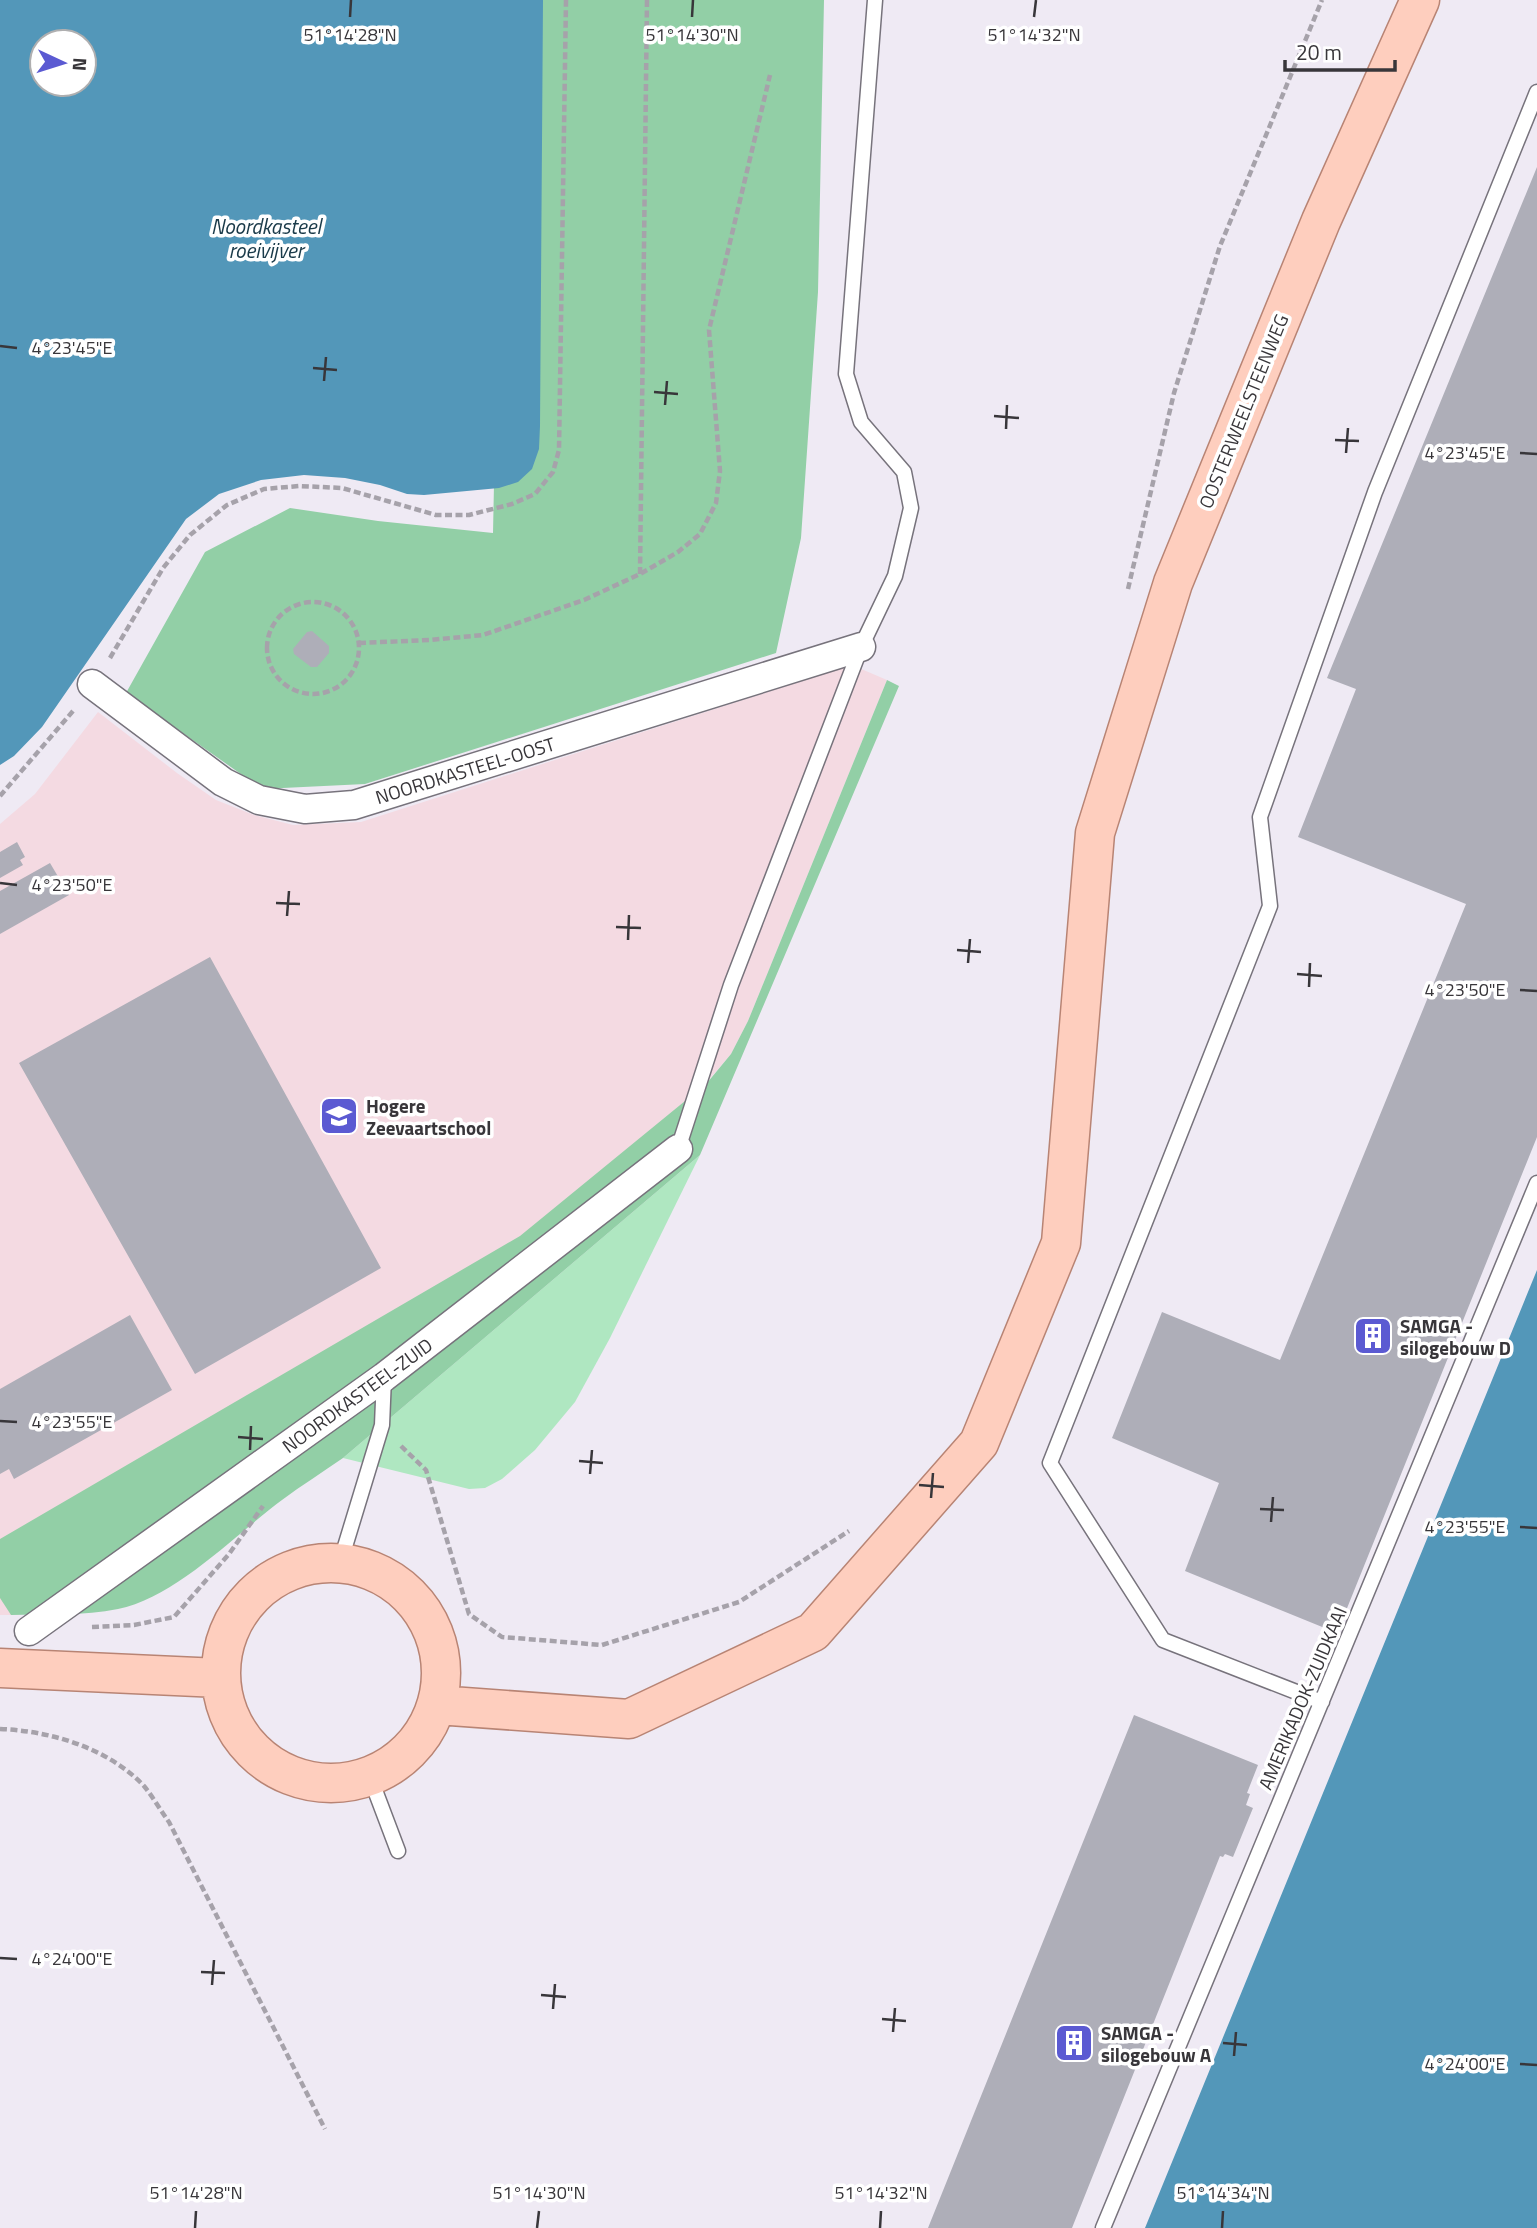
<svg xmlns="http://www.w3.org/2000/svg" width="1537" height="2228" viewBox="0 0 1537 2228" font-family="'Titillium Web',sans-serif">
	<rect width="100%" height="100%" fill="#efeaf4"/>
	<path fill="#f4dae2" d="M852,665l35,15 -139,341 -17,33 -82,96 -638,465h-11v-791l35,-30 63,-82 79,61 39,27 38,15 39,10 68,-3z"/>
	<path fill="#afe7c1" d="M700,1155l-90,183 -35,64 -40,48 -33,29 -17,9 -16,1 -126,-31z"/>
	<path fill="#92cfa6" d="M504,0h320l-6,292 -17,246 -25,115 -411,131 -103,5 -136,-96 79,-141 85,-44 88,13 115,12z
		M887,680l12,6 -199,469 -357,303c-20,14 -41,27 -61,42 -46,34 -107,98 -164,109 -34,7 -72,5 -107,6l-11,-17v-59l520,-303 187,-153 24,-29 17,-33z"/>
	<path fill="#5397b9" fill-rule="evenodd" d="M0,0h543l-3,426 -1,23 -7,20 -14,13 -19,6 -75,7 -17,-1 -27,-9 -35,-7 -41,-3 -43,5 -42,14 -33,25 -144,208 -28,29 -14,9zM84,42v42h-42v-42z
		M1537,1270v958h-392z"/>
	<path fill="#aeaeb8" d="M1537,167v970l-200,496 -152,-62 34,-88 -107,-45 50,-126 118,48 186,-456 -168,-67 58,-148 -29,-11z
		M312,631l17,15v7l-12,14h-6l-17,-13 -1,-5 14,-17z
		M17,842l8,15 -5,3 3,5 -23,13v-26z
		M50,863l19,32 -69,39v-43z
		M210,957l171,311 -186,106 -176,-311z
		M130,1315l42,75 -158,89 -5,-10 -9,5v-85z
		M1134,1715l124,50 -11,28 3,1 -4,11 7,3 -20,49 -8,-3 -2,3 -3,-1 -148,372h-144z"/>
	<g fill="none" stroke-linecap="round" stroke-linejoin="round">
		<defs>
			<path id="lane" d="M678,1149l53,-164 130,-338 34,-71 16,-68 -7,-36 -43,-50 -15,-48 29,-374
				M340,1563l42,-138 2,-48
				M1322,1702l-159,-62 -113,-177 220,-557 -10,-89 115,-325 162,-400
				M370,1777l28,74
				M1103,2228l434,-1045"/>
			<path id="street" d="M92,684l131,98 36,18 46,9 49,-4 507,-158
				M29,1631l355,-254 294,-228"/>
			<path id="primary" d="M221 1673a110 110 0 1 1 220 0a110 110 0 1 1-220 0Z
				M0,1668l219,10
				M437,1705l192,14 184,-87 166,-189 82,-200 34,-410 78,-250 148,-362 99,-221"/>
		</defs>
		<use href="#lane" stroke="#77737c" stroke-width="17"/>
		<use href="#street" stroke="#77737c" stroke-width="31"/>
		<use href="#primary" stroke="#b88474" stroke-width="41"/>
		<path stroke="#a6a2aa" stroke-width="4.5" stroke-dasharray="7 3.5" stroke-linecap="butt" d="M640,574l7,-574
			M1128,589l46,-196 46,-147 102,-246
			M267 648a46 46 0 1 1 92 0a46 46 0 1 1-92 0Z
			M359,643l71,-3 53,-5 101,-35 56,-26 38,-22 22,-18 16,-31 4,-32 -11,-141 61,-255
			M110,658l53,-90 27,-33 37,-30 37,-16 35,-3 43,2 94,27h33l43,-11 23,-10 18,-22 6,-22 7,-450
			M0,796l73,-85
			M401,1446l25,24 43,144 33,23 100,8 137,-43 110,-71
			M92,1627l42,-2 40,-8 55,-63 34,-48
			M0,1729c51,2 108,19 144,57 9,11 17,25 25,36l156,307"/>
		<use href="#lane" stroke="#fff" stroke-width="14"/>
		<use href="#street" stroke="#fff" stroke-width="28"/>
		<use href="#primary" stroke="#fecebe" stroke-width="38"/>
	</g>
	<path fill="none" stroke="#38363a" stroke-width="2.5" d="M350,17l1,-17M692,17l1,-17M1034,17l2,-17M0,346l17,2M313,368l24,2M324,381l2,-24M654,392l24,2M665,405l2,-24M994,416l25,2M1006,429l1,-24M1335,440l24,1M1346,453l2,-25M1520,453l17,1M0,883l17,2M276,903l24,1M287,916l2,-25M616,927l25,1M628,940l1,-25M957,950l24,2M968,963l2,-24M1297,974l25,2M1309,987l1,-24M1520,990l17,1M0,1421l17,1M238,1437l25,2M250,1450l1,-24M579,1461l24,2M590,1474l2,-24M919,1485l25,2M931,1498l2,-25M1260,1509l24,1M1271,1522l2,-25M1520,1527l17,1M0,1958l17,1M201,1972l24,1M212,1985l2,-25M541,1995l25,2M553,2009l2,-25M882,2019l24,2M893,2032l2,-24M1223,2043l24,2M1234,2056l2,-24M1520,2064l17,1M195,2228l1,-17M537,2228l2,-17M880,2228l1,-17M1222,2228l1,-17"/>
	<defs>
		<symbol id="university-square" viewBox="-11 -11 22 22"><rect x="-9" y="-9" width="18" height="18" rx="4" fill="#5b5ad2" stroke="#fff"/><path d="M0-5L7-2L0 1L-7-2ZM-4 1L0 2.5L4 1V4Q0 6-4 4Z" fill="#fff"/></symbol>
		<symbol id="building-square" viewBox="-11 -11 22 22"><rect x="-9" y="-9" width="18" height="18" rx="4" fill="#5b5ad2" stroke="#fff"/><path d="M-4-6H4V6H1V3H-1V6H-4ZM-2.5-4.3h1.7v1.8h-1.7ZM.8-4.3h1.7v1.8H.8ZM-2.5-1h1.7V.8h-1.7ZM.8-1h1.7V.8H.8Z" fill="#fff"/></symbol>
	</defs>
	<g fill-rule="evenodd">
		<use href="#university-square" x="317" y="1094" width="44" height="44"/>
		<use href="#building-square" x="1351" y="1314" width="44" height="44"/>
		<use href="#building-square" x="1052" y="2021" width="44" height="44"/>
	</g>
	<g text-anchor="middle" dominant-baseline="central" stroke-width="7" stroke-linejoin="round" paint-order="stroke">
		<g font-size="19" fill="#38363a" stroke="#fff">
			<text transform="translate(1243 411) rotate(-68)">OOSTERWEELSTEENWEG</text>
			<text transform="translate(465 770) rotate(-17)">NOORDKASTEEL-OOST</text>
			<text transform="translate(357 1395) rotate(-36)">NOORDKASTEEL-ZUID</text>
			<text transform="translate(1302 1698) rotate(-67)">AMERIKADOK-ZUIDKAAI</text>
		</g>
		<g font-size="19" font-weight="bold" fill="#38363a" stroke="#fff" text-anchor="start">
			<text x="366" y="1105">Hogere<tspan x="366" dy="22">Zeevaartschool</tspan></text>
			<text x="1400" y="1325">SAMGA -<tspan x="1400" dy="22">silogebouw D</tspan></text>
			<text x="1101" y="2032">SAMGA -<tspan x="1101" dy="22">silogebouw A</tspan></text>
		</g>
		<g font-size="21" font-style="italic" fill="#1a3a49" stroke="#fff">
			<text x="266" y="226">Noordkasteel<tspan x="266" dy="24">roeivijver</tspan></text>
		</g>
	</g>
	<g font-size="18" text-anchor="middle" fill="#38363a" stroke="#fff" stroke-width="7" stroke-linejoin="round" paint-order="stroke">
		<text x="350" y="41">51°14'28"N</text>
		<text x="692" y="41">51°14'30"N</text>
		<text x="1034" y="41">51°14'32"N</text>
		<text x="72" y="354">4°23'45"E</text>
		<text x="1465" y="459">4°23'45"E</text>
		<text x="72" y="891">4°23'50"E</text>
		<text x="1465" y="996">4°23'50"E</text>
		<text x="72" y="1428">4°23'55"E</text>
		<text x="1465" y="1533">4°23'55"E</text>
		<text x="72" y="1965">4°24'00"E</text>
		<text x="1465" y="2070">4°24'00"E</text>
		<text x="196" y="2199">51°14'28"N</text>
		<text x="539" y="2199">51°14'30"N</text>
		<text x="881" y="2199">51°14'32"N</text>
		<text x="1223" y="2199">51°14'34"N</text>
	</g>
	<g transform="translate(63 63) rotate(94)"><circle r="33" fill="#ffffff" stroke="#afafb0" stroke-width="2"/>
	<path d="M0-5L12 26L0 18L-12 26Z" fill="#5b5ad2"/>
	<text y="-10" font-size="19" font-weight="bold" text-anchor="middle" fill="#38363a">N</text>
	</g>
	<path d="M1285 60v10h110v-10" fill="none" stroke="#38363a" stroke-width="3.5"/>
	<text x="1296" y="60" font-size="21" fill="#38363a" stroke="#ffffff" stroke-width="5" paint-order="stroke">20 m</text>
</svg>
